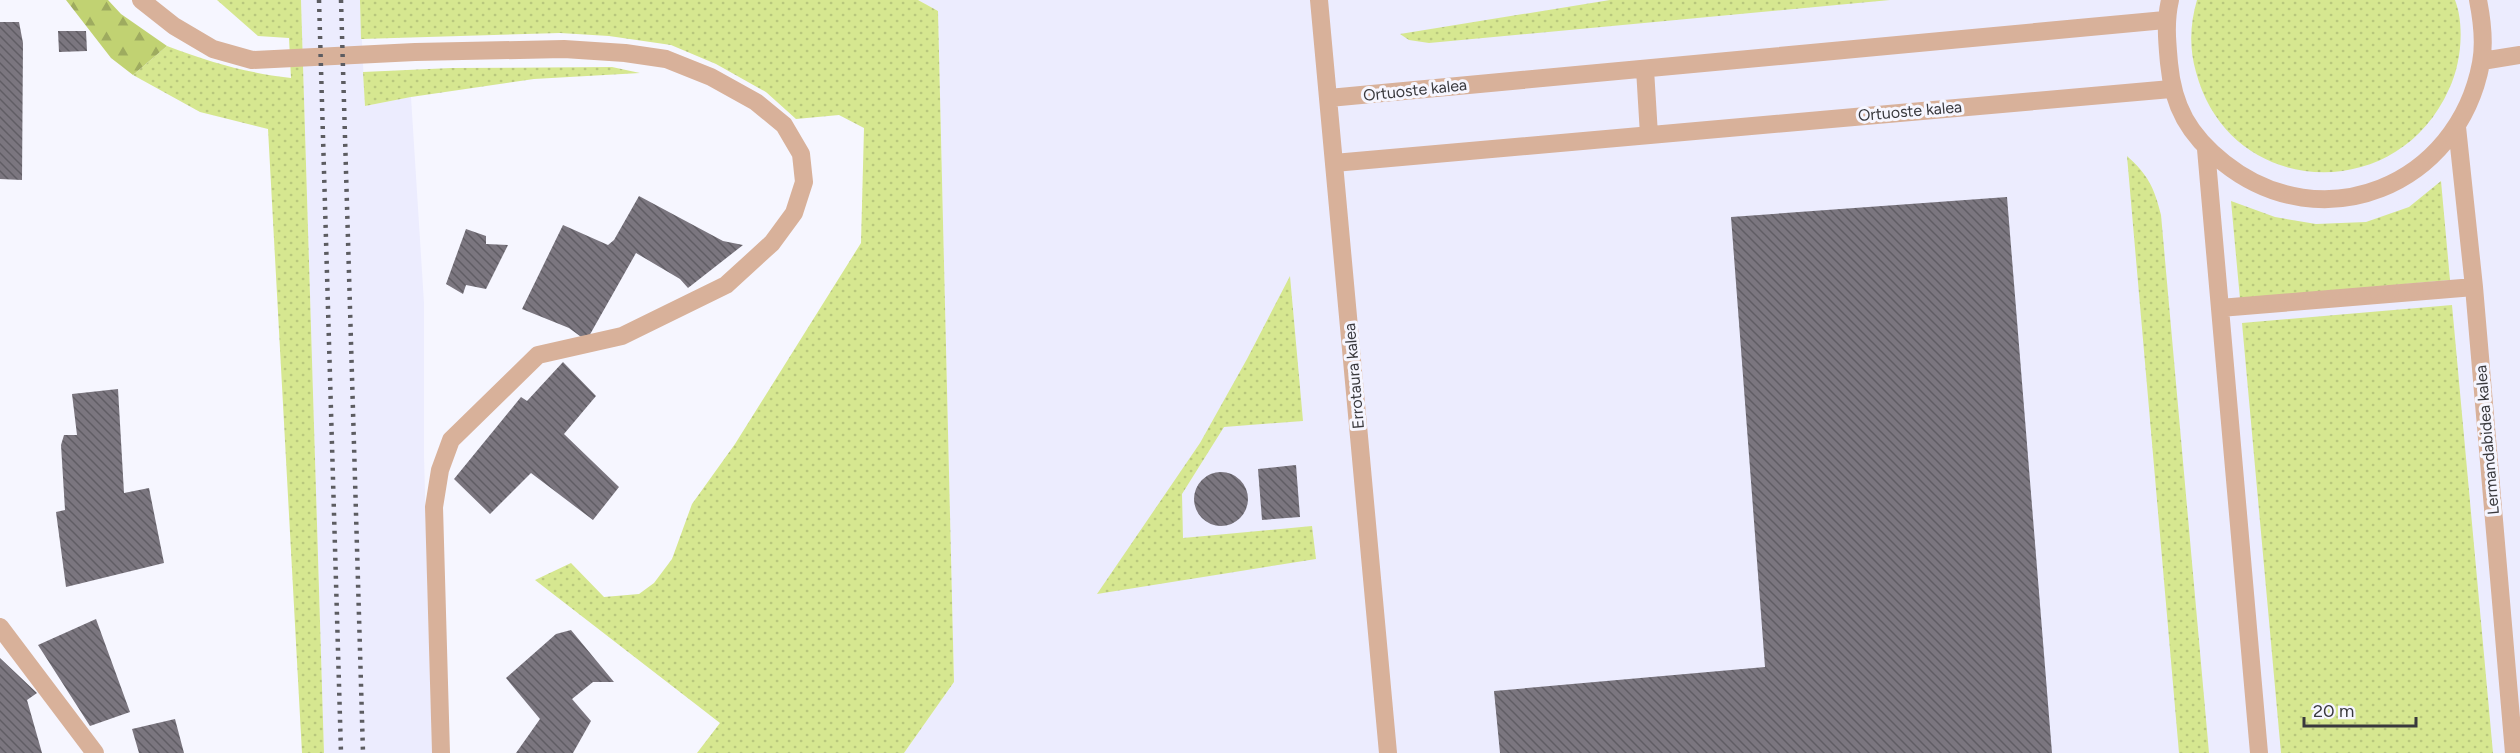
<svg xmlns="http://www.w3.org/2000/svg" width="2520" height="753" viewBox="0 0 2520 753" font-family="Figtree,sans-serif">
	<defs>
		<pattern id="grass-dots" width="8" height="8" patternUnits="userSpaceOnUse" patternTransform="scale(1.5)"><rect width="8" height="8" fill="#d6e790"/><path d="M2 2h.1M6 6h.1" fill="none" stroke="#b8c77d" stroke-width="1.8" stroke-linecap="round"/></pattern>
		<pattern id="forest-firs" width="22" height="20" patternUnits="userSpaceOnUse" patternTransform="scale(1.5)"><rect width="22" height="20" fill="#c1d272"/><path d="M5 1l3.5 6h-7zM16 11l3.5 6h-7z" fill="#9eab5f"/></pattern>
		<pattern id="building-back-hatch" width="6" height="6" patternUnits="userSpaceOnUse" patternTransform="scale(1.5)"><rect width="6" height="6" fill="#7b767f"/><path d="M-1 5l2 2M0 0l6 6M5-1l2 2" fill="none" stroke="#605d64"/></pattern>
	</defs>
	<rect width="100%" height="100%" fill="#f6f6ff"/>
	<path fill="#ececfe" d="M301,0h59l5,106 46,-9 13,206v153l8,297h-108z
		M918,0h1602v753h-1616l50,-71 -16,-671z"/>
	<path fill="url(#grass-dots)" d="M217,0h84l23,753h-22l-34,-624 -68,-17 -67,-37 34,-29c45,17 76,26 124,32l-2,-40 -31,-2z
		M360,0h558l20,11 16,671 -50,71h-207l23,-30 -185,-143 36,-17 33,34 35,-3 15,-11 18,-24 20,-55 43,-60 126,-201 3,-115 -25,-13 -43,4 -30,-27 -50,-28 -45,-19 -62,-9 -49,-3 -199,6z
		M1610,0h280l-461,43 -20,-3 -9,-6z
		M2197,0h258c10,26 6,64 -6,89 -52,118 -220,109 -253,-17 -7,-24 -6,-48 1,-72z
		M612,67l28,6 -106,6 -123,18 -46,9 -2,-34 88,-4z
		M2127,156c21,19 27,31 34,59l48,538h-30z
		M2441,181l9,99 -210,19 -9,-98 44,16 41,7 50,-2 43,-15z
		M1290,276l13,145 -79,6 -42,67 1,44 129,-12 4,33 -219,35 103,-151 47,-84z
		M2452,305l41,448h-212l-39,-430z"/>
	<path fill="url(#forest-firs)" d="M66,0h42l13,14 46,32 -34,29 -22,-17z"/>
	<path fill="url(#building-back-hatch)" d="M0,22h19l4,21 -1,137 -22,-1z
		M58,31h28l1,20 -28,1z
		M639,196l84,45 20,4 -55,43 -8,-9 -44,-26 -48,85 -4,1 -15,-11 -47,-19 41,-84 45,20 6,-5z
		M2007,197l45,556h-552l-6,-62 271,-24 -34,-450z
		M466,229l20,7v8l22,1 -22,44 -20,-4 -3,9 -17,-10z
		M563,362l33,34 -32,38 55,53 -26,33 -62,-47 -41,41 -36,-35 67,-82 6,4z
		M118,389l6,104 25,-5 15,75 -98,24 -10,-75 9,-2 -4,-65 3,-10h13l-5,-41z
		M1296,465l4,52 -38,3 -4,-51z
		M1194 499a27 27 0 1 1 54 0a27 27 0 1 1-54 0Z
		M96,619l34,93 -40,14 -52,-81z
		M571,630l43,52h-21l-21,17 19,22 -18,32h-57l24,-34 -34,-41 50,-44z
		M0,658l37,35 -10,7 15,53h-42z
		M175,719l9,34h-45l-7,-24z"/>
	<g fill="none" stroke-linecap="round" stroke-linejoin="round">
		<path stroke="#d8b19a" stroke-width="18" d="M141,0l33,26 39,23 39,11 163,-8 149,-3 61,4 41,6 45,18 45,25 28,23 17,29 3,28 -10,31 -22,30 -46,42 -104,51 -84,19 -87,85 -11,30 -6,37 7,246
			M1319,0l69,753
			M2170,0c-5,22 -3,41 -1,63 4,44 20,72 55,100 98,78 234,23 257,-100 4,-21 1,-43 -3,-63
			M2482,61l38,-6
			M1645,69l4,66
			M1329,98l836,-78
			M2457,127l17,160 40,466
			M2206,149l53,604
			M1334,163l837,-74
			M2220,308l254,-21
			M0,627l95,126"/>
		<path stroke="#5c5c61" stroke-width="4.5" stroke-dasharray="3 6" stroke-linecap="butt" d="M319,0l22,753
			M341,0l22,753"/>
	</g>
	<g text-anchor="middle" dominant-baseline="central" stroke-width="6" stroke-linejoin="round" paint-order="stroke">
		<g font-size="16" fill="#39393d" stroke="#f6f6ff">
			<text transform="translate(1415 90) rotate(-6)">Ortuoste kalea</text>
			<text transform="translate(1910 111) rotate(-5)">Ortuoste kalea</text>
			<text transform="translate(1354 376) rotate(-95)">Errotaura kalea</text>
			<text transform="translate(2487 440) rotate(-95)">Lermandabidea kalea</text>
		</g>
	</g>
	<path d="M2304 717v9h112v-9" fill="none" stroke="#39393d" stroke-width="3"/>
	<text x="2313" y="717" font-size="18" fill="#39393d" stroke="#f6f6ff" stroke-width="4.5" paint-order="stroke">20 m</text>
</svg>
